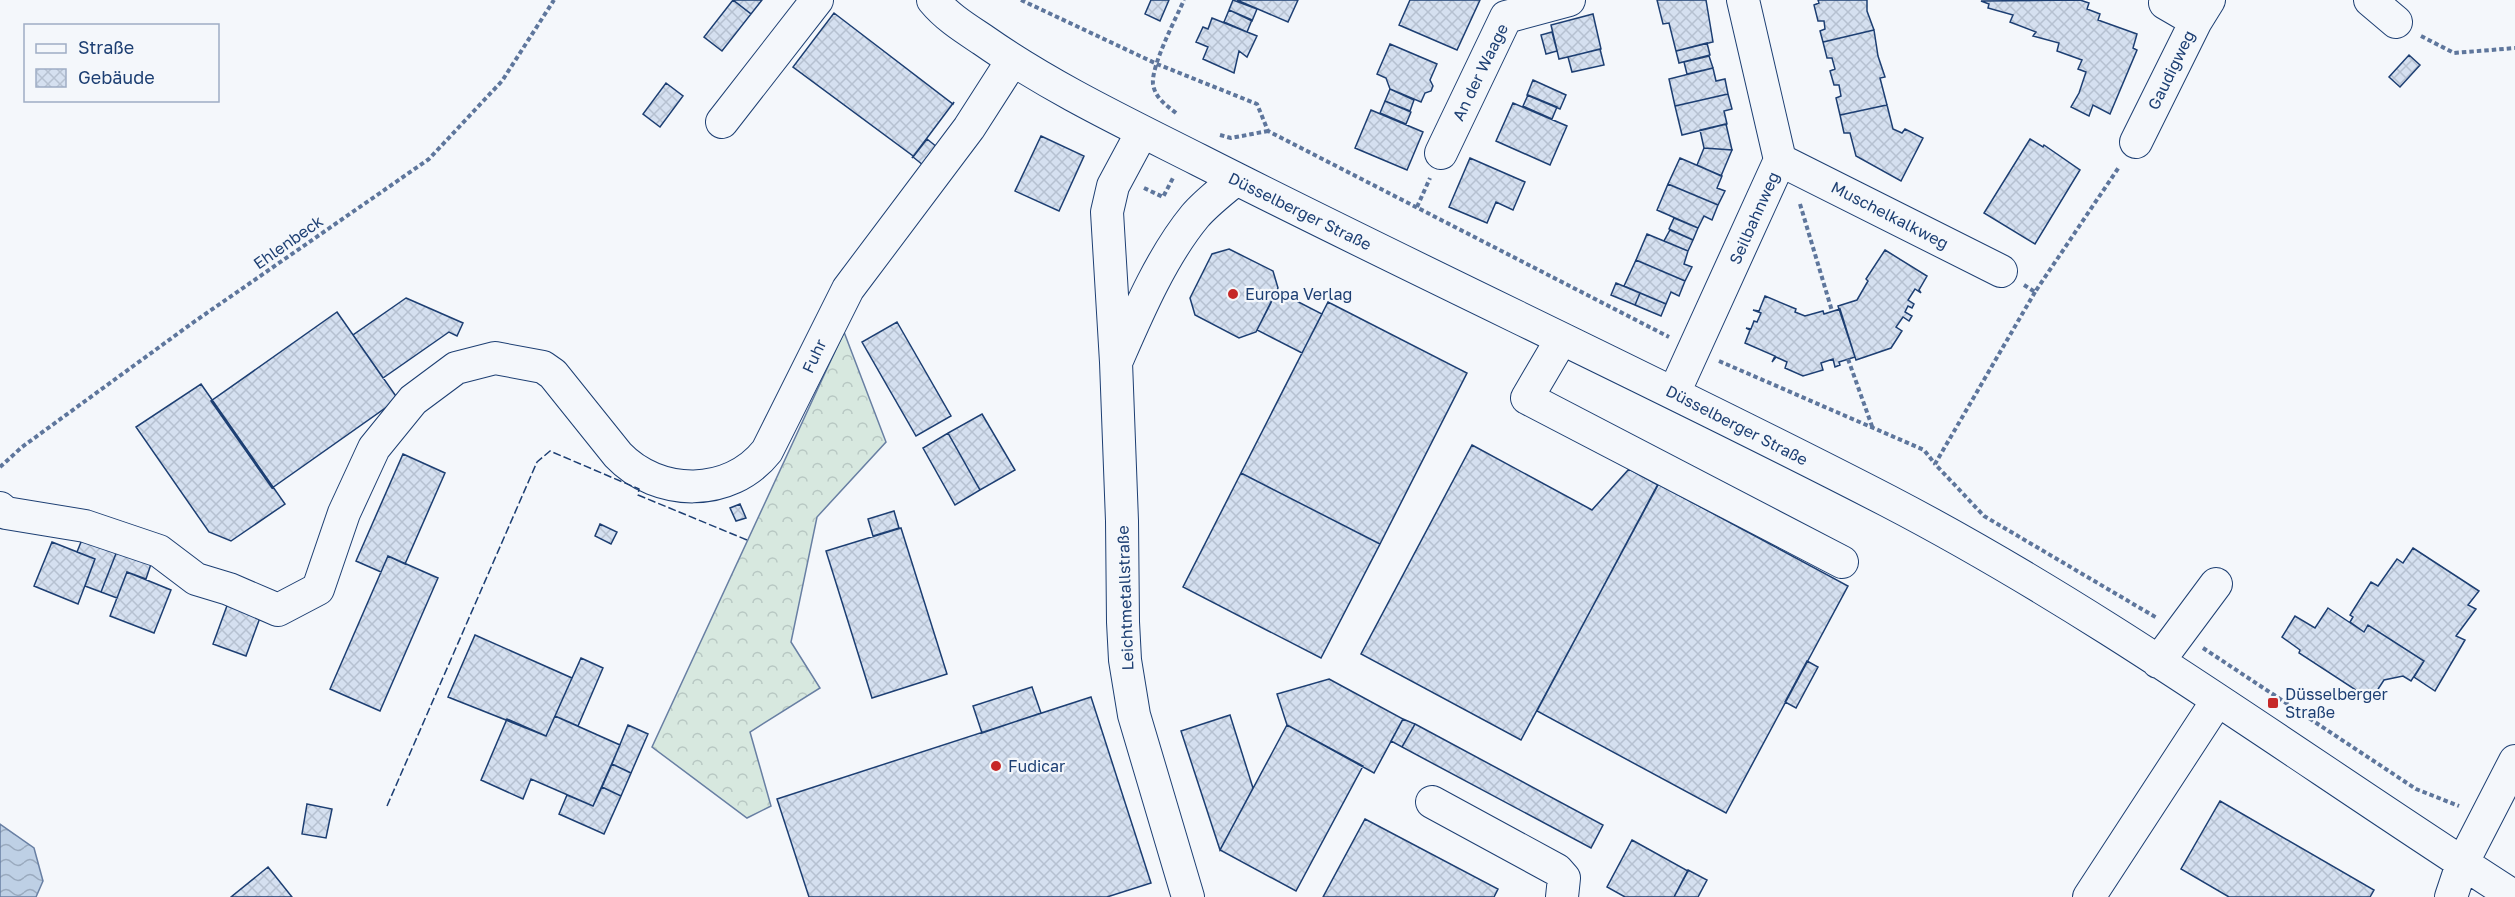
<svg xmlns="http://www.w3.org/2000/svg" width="2515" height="897" viewBox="0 0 2515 897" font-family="'Golos Text',sans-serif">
	<defs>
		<pattern id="forest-crowns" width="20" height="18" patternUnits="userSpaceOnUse" patternTransform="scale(1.5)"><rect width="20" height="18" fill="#d7e8df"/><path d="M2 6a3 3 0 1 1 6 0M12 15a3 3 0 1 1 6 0" fill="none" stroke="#b8c8c3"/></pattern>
		<pattern id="water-waves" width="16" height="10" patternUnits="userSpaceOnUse" patternTransform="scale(1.5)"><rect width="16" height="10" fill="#bed0e5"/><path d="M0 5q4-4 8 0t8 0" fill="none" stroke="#9aaabe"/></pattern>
		<pattern id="building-cross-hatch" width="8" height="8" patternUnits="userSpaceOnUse" patternTransform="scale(1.5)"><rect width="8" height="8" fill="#d5e0f0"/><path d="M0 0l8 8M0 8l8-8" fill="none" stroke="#b6c1d1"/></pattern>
	</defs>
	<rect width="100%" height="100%" fill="#f4f7fb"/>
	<path fill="url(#forest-crowns)" stroke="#687fa3" stroke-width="1.5" d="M844,332l42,110 -69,75 -26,125 29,46 -70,44 21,74 -24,12 -95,-71z"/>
	<path fill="url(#water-waves)" stroke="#687fa3" stroke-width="1.5" d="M0,824l34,24 9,33 -7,16h-36z"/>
	<path fill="url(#building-cross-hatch)" stroke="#1d3f73" stroke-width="1.5" d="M733,0h29l-11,14z
		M733,0l18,14 -29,37 -18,-14z
		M1151,0h18l-9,21 -15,-7z
		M1233,0l24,9 -5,12 -23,-11z
		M1237,0h61l-10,22z
		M1410,0h70l-23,50 -58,-25z
		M1657,0h49l7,42 -37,9 -7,-28 -6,1z
		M1818,0h49v11l7,19 -51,12 -3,-11 5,-2 -1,-8h-6l-4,-16 5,-2z
		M2080,0l9,3 -2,6 13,5 -2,6 39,14 -4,14 4,2 -27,64 -17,-9 -4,11 -18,-9 8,-14 7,-21 -8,-3 4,-9 -25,-9 2,-8 -26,-7 3,-4 -26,-10 3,-7 -25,-7 1,-4 -8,-3z
		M1229,10l23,10 -5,12 -23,-10z
		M834,13l119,91 1,-2 -42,56 1,-2 -120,-89z
		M1593,14l8,35 -42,10 -8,-34z
		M1212,18l45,18 -10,21 -8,-6 -5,22 -31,-14 5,-12 -12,-5 7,-15 5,2z
		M1874,30l4,26 7,21 -5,1 7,27 -47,10 -4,-17 5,-2 -2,-11h-5l-4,-14 5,-2 -3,-11h-5l-4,-16z
		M1552,32l5,19 -11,3 -5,-19z
		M1707,43l3,12 -31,8 -3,-12z
		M1390,44l47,20 -7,16 3,6 -2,5 -6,2 -4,9 -31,-13 -4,-11 -9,-4z
		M1600,49l4,16 -32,7 -4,-15z
		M2409,55l11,10 -20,22 -11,-10z
		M1709,56l4,12 -26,6 -3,-12z
		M1713,68l3,13 9,-2 3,15 -53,12 -6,-27z
		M1533,80l33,15 -6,14 -33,-14z
		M666,83l17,13 -23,31 -17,-13z
		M1390,89l24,11 -4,11 -25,-10z
		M1728,94l4,15 -8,2 3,13 -45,11 -7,-29z
		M1528,95l29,12 -5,12 -29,-13z
		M1385,101l26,11 -5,12 -26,-11z
		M1513,103l54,23 -17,39 -54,-24z
		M1887,105l6,24 9,4 3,-4 18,9 -22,43 -45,-25 -6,-23h-6l-4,-18z
		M1371,110l52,22 -16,38 -52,-22z
		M1726,124l6,26 -28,-2 -4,-18z
		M1041,136l43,20 -25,55 -44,-20z
		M927,139l10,8 -14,18 -10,-8z
		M2030,139l13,8 1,-2 36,25 -45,74 -51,-31z
		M1704,148l28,2 -11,26 -24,-11z
		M1470,158l55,24 -12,28 -17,-8 -9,21 -38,-16z
		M1680,158l42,18 -5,12 8,3 -7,14 -50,-21z
		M1668,184l50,21 -6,15 -8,-4 -6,12 -41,-18z
		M1674,218l24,10 -5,12 -24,-11z
		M1670,230l23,10 -5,11 -24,-10z
		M1647,234l41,17 -4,13 8,3 -7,14 -49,-21z
		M1229,249l44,22 5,17 -22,44 -17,6 -44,-23 -5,-17 22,-44z
		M1885,250l42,26 -8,14 2,3 -6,-4 -7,11 6,4 -2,4 -4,-2 -3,6 7,4 -3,5 -6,-4 -7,10 6,4 -11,17 -35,12 -18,-54 19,-6 11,-19 -2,-2z
		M1636,260l49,21 -6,15 -8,-4 -5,12 -42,-18z
		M1616,283l24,10 -5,12 -24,-10z
		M1277,291l45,23 -20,39 -45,-23z
		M1640,293l26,11 -5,12 -26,-11z
		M1765,296l31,13 -1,3 10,4 18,-5 1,3 16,-5 15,48 -16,5 1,3 -5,2 -2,-8 -12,4 2,7 -20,6 -18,-8 2,-6 -11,-5 -4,5 3,-6 -30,-13 5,-13 -4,-2 5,1 3,-8 3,1 4,-9 -8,-3 6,1z
		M406,298l57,25 -6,13 -8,-4 -66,46 -30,-43z
		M1328,302l139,71 -87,171 -139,-71z
		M337,312l61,87 -126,89 -61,-87z
		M897,322l54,94 -35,20 -54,-94z
		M201,384l84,120 -54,37 -22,-9 -73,-105z
		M982,414l33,56 -35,20 -32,-57z
		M948,433l32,57 -25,15 -32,-57z
		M1472,445l120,65 37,-41 29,16 -137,255 -160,-86z
		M403,454l42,19 -40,91 -17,-8 -7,16 -25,-11z
		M1241,473l139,71 -59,114 -138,-71z
		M1658,484l190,102 -122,227 -189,-102z
		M740,504l6,14 -10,3 -6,-13z
		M894,511l5,17 -26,8 -5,-17z
		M600,524l17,8 -6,12 -16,-8z
		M901,528l46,146 -75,24 -46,-147z
		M83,537l34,14 -16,41 -16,-6 10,-27 -18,-7z
		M52,542l43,17 -17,45 -44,-18z
		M2413,548l66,43 -11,14 8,4 -20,27 9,4 -30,51 -21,-14 10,-16 -56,-36 -4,7 -14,-10 3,-5 -3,-2 21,-33 7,4 19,-27 6,4z
		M117,551l34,13 -5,15 -19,-7 -10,26 -16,-6z
		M388,556l50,22 -58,133 -50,-22z
		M127,572l44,18 -17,43 -44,-17z
		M228,603l33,12 -15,41 -33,-12z
		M2328,608l36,24 4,-7 56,36 -13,20 -8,-5 -19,4 -13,20 -72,-47 1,-3 -18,-13 13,-21 20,12z
		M475,635l97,43 -26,58 -98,-39z
		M581,658l22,10 -25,58 -23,-10z
		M1807,661l11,6 -22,41 -11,-6z
		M1329,679l74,40 -29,54 -87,-48 -10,-31z
		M1032,687l9,26 -59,20 -9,-27z
		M1091,697l60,186 -44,14h-298l-32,-98z
		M1230,715l23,73 -33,62 -39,-119z
		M555,716l65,29 -27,61 -62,-27 -8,20 -42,-19 26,-61 39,17z
		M1403,719l12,5 -13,23 -11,-6z
		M1415,724l188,101 -12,23 -189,-101z
		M628,725l20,9 -17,39 -19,-9z
		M1287,725l76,41 -67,125 -76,-41z
		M612,764l19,9 -10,23 -19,-9z
		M602,787l19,9 -17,38 -45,-20 8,-19 26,11z
		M2220,801l154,89 -4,7h-141l-48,-28z
		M307,804l25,5 -6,29 -24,-4z
		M1365,819l133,70 -4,8h-171z
		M1632,840l56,31 -14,26h-49l-18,-10z
		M268,867l24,30h-61z
		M1688,870l19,10 -9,17h-24z"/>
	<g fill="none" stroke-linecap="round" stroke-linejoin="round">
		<defs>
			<path id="minor" d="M933,0c14,17 32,28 50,40 67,47 143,83 216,120 228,116 461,223 689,341 219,114 419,263 627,396
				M2370,0l26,22
				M2165,3l31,18
				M722,122l95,-122
				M1142,132l-29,54 -6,26 9,150 6,159 1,101 2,38 9,55 54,182
				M2136,142l60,-121 13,-21
				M1441,153l65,-136 63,-17
				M1780,160l221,111
				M1561,340l-34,58 315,164
				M1118,358c20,-46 44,-102 77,-142 11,-13 27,-25 41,-37
				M1674,393l106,-233 -37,-160
				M0,508l6,5 79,13 74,25 37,28 33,10 49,21 40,-21 26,-76 30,-65 39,-48 43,-32 39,-10 48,9 10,7 65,81c40,42 112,43 149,-4l81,-162 121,-161 43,-67
				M2158,662l58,-78
				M1432,802l125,68 7,8 -2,19
				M2089,897l128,-196
				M2451,897l11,-33 53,-103"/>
		</defs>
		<use href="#minor" stroke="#1d3f73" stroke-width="34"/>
		<path stroke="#5e769c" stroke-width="4" stroke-dasharray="4.5 3" stroke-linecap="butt" d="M1021,0l136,64 100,40 11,27 401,206
			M2421,36l33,17 61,-5
			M1176,113c-10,-8 -21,-15 -23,-29 -2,-18 23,-66 31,-84
			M1220,135l11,3 37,-7
			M1144,188l19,9 10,-19
			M1800,204l32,107
			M1417,207l13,-29
			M2024,285l11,7 84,-125
			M2035,292l-100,172 49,52 173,102
			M1848,359l25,70
			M1719,361l205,89 11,14
			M0,467l22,-20 169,-123 238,-165 73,-78 52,-81
			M2203,648l213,141 43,17"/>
		<use href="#minor" stroke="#f4f7fb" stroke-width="32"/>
		<path stroke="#1d3f73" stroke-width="1.5" stroke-dasharray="8 3" stroke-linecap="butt" d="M387,806l150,-344 13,-11 89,38 -1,6 109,45"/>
	</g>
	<g fill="#c62828" stroke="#f4f7fb" stroke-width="2">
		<circle cx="1233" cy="294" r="6"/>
		<rect x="2267" y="697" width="12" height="12" rx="3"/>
		<circle cx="996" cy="766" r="6"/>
	</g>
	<g text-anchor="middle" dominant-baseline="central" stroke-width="4.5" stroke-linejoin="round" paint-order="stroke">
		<g font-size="16" fill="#1d3f73" stroke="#f4f7fb">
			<text transform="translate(2171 70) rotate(-64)">Gaudigweg</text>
			<text transform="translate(1480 72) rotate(-64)">An der Waage</text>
			<text transform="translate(1300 211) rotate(26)">Düsselberger Straße</text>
			<text transform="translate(1890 215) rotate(27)">Muschelkalkweg</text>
			<text transform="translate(1754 218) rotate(-66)">Seilbahnweg</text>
			<text transform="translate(288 242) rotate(-35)">Ehlenbeck</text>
			<text transform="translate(814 356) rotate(-65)">Fuhr</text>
			<text transform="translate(1737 425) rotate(27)">Düsselberger Straße</text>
			<text transform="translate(1125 598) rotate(-92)">Leichtmetallstraße</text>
		</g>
		<g font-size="16" fill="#1d3f73" stroke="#f4f7fb" text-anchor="start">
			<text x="1245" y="294">Europa Verlag</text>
			<text x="2285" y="694">Düsselberger<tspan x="2285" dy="18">Straße</tspan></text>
			<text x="1008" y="766">Fudicar</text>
		</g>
	</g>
	<rect x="24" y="24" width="195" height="78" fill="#f4f7fb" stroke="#9eadc5" stroke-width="1.5"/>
	<rect x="36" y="44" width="30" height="9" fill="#f4f7fb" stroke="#9eadc5" stroke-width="1.5"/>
	<text x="78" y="54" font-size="18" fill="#1d3f73">Straße</text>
	<rect x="36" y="69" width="30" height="18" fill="url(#building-cross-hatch)" stroke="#9eadc5" stroke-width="1.5"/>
	<text x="78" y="84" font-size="18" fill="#1d3f73">Gebäude</text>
</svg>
